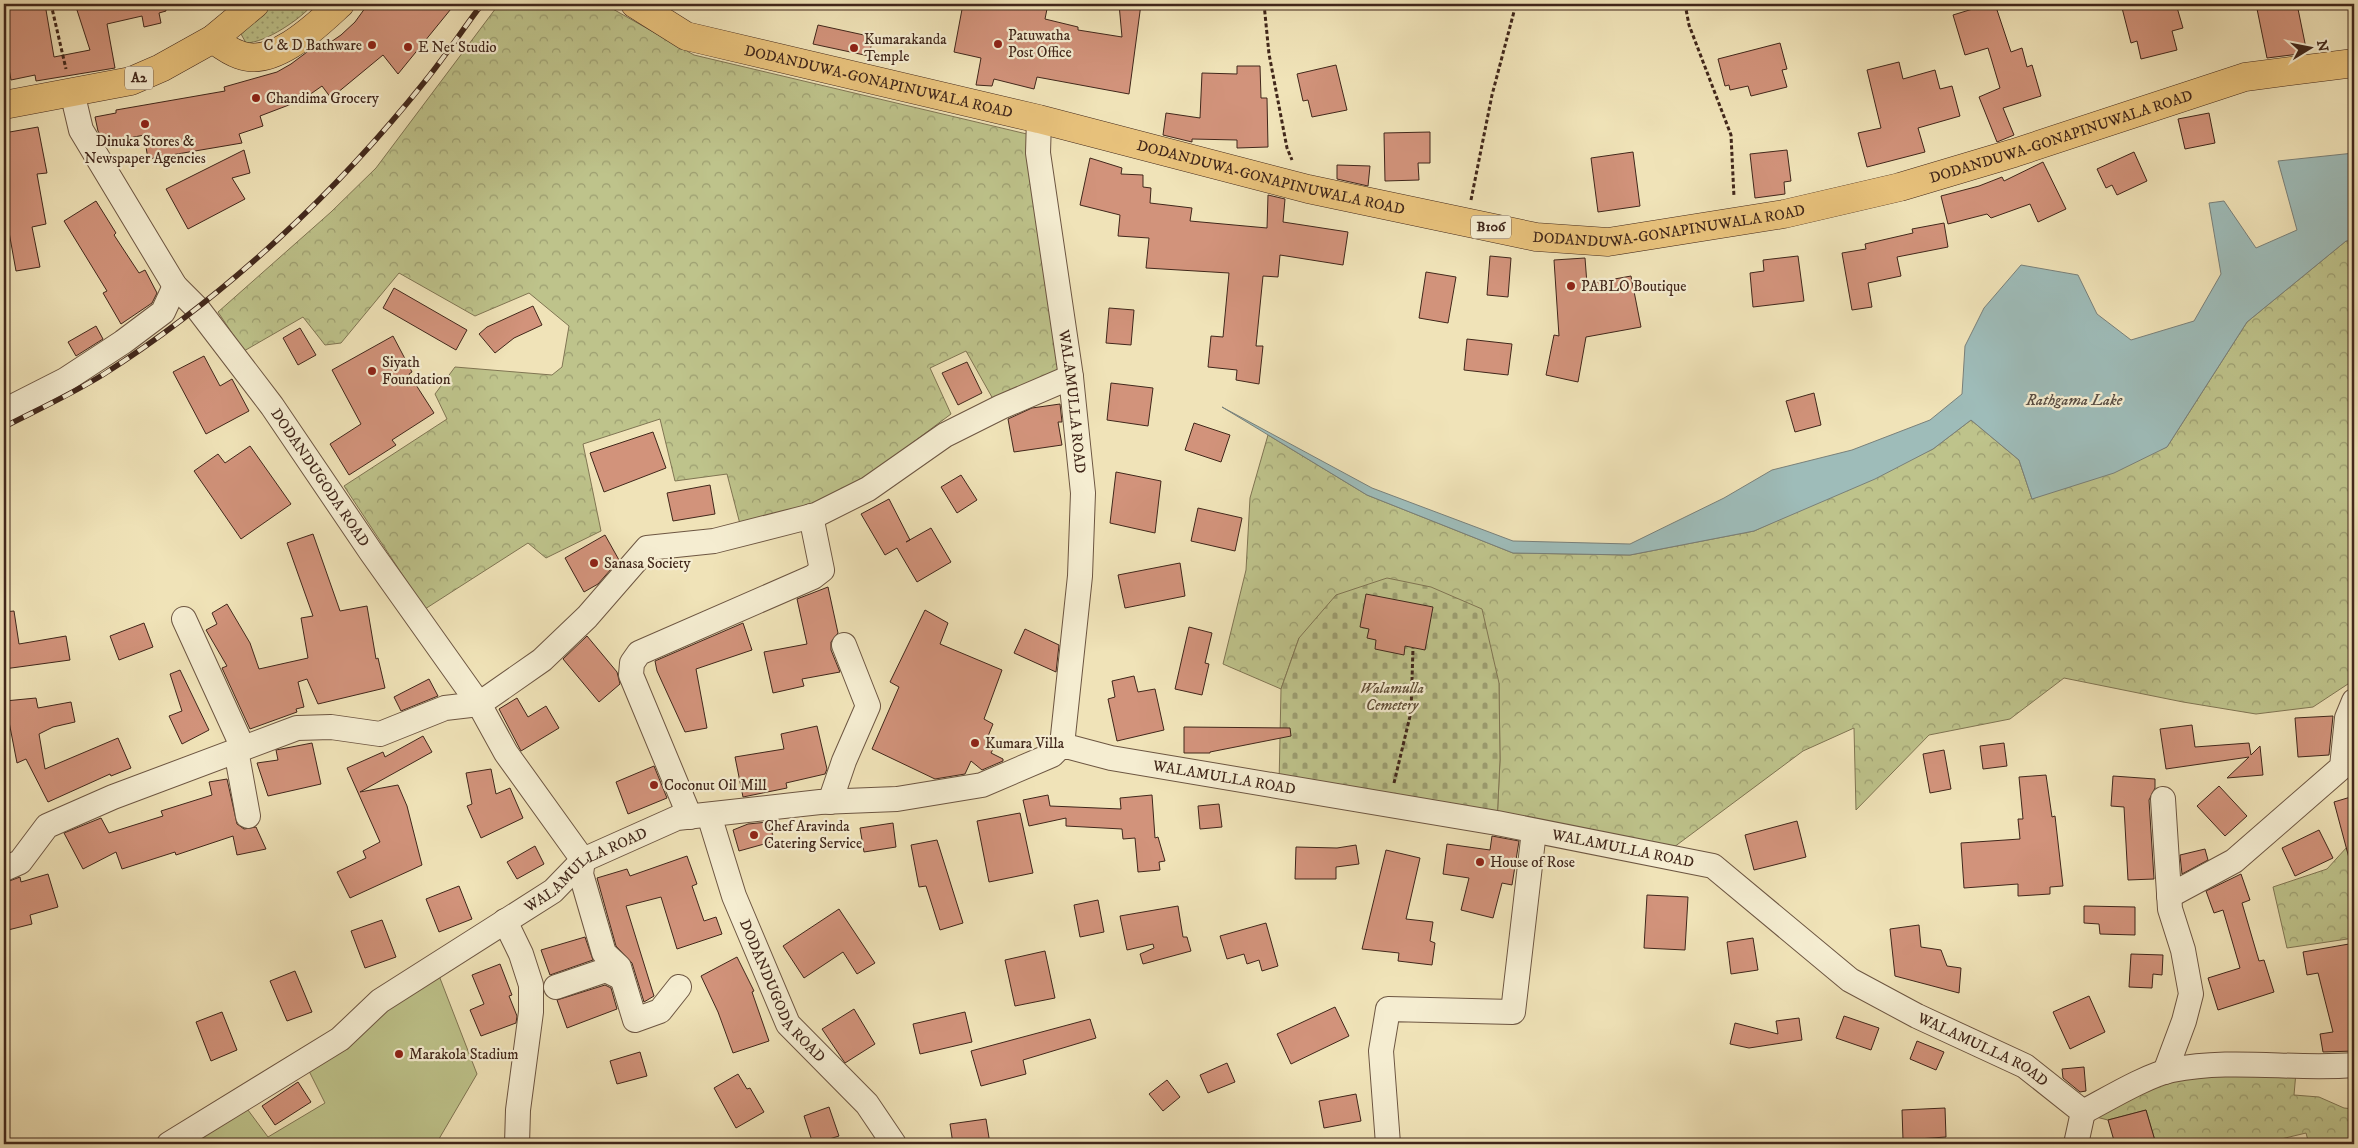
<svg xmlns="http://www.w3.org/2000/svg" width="2358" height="1148" viewBox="0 0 2358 1148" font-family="'IM FELL DW Pica',serif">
	<defs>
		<pattern id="grass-dots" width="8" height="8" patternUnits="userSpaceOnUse" patternTransform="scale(1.25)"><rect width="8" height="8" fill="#bec38b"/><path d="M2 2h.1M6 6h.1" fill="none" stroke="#9c9e71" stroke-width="1.8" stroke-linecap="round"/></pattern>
		<pattern id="forest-crowns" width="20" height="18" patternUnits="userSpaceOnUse" patternTransform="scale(1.25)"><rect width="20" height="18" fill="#bec38b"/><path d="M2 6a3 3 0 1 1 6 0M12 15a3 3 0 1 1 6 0" fill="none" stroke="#9c9e71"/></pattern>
		<pattern id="cemetery-stones" width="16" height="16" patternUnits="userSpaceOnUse" patternTransform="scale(1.25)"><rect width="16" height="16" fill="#bec38b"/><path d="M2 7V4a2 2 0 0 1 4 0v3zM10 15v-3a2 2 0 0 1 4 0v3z" fill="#9c9e71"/></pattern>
	</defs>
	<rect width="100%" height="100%" fill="#f0e3b8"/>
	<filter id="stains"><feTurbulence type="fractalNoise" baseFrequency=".004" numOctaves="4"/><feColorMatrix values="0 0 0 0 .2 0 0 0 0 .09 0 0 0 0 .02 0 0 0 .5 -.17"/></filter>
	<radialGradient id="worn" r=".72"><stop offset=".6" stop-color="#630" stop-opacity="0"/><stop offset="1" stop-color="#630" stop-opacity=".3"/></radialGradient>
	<path fill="url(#grass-dots)" stroke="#807553" d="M261,4h52c-12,15 -48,39 -67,39l-5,-9 3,-12z"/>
	<path fill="url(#forest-crowns)" stroke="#807553" d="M499,4h105l90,51 337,80 33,233 -71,31 -27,-48 -36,17 21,46 -86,64 -58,30 -67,16 -13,-50 -52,7 -15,-62 -77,25 18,87 -55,27 -18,-15 -103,66 -81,-123 103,-67 -12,-25 20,-27 97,8 10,-8 7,-41 -40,-33 -54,23 -76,-43 -58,70 -16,2 -22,-28 -59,34 -26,-39 113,-100 45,-44z
		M2354,240v440l-41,27 -57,7 -73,-12 -119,-24 -54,41 -81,16 -73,75 -2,-82 -51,23 -141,105 -165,-33 3,-63 -1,-77 -200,-45 -18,51 -58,-25 23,-94 4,-72 18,-63 99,60 146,58 117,2 124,-24 179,-82 38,-29 48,40 13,39 135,-52 80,-125 99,-81z
		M2354,842v96l-67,10 -14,-61 54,-18 20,-22z
		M2296,1072l-2,23 25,2 25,11 10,1v35h-45l-3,-11 -29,7 1,4h-122l-10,-34 -38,10 -16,-4 80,-39z"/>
	<path fill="url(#cemetery-stones)" stroke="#807553" d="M1387,578l44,9 51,22 17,74 1,77 -3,63 -218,-37 2,-97 18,-51 37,-43z"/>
	<path fill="#bec38b" stroke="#807553" d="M438,973l39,101 -41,70h-247l56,-38 23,31 57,-34 -18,-36 78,-59z"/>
	<path fill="#9ebcb9" stroke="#79807a" d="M2354,153v87l-8,1 -99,81 -80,125 -53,26 -82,26 -13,-39 -48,-40 -38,29 -58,30 -121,52 -124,24 -117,-2 -146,-58 -145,-88 150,81 141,53 117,3 94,-46 48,-28 80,-20 78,-30 32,-26 3,-48 19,-38 37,-43 57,10 19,39 34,26 63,-19 27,-47 -12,-71 15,-2 32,47 41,-18 -19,-69z"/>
	<path fill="#d2937b" stroke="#41271b" d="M4,4h41l9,53 36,-7 -15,-46h90l1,7 -7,2 2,10 -17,4 -2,-11 -35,8 8,44 -79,13 -1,-6 -24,5 -7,-40z
		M368,4h87l-57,70 -15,-19 -52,43 -9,-12 -20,14 -42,16 3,10 -24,8 3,9 -94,16 -4,-24 -39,8 -7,-12 -3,-14 21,-4v-3l109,-19 -1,-4 53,-15 14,-8 28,-21 3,5 19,-13 14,-13z
		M963,4h85l-3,15 33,8v3l44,7 -3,-33h22l-12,90 -92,-17 -3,12 -40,-10 -2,7 -16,-1 5,-27 -27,-6z
		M1989,4h6l16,48 11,-4 5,19 5,-2 9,31 -38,12 11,27 -17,7 -18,-45 21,-9 -12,-40 -23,7 -12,-40z
		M2121,4h55l7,24 -11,3 5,19 -36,9 -4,-18 -6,2z
		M2256,4h41l10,49 -40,5z
		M818,25l55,12 -4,19 -56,-12z
		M1780,43l7,26 -5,1 5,17 -36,9 -3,-10 -18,4 -1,-5 -4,1 -7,-27z
		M1899,62l4,17 32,-9 5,19 12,-3 8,30 -42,12 7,24 -58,15 -9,-34 23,-5 -14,-58z
		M1336,65l11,45 -35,7 -4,-17 -5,1 -6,-27z
		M1237,66h23l1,32h6l1,49 -31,1v-8l-45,-1v3l-29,-7 3,-22 34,5 2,-45 35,1z
		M2209,113l6,30 -30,6 -7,-30z
		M38,127l9,46 -10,1 9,50 -14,3 8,40 -24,4 -12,-67v-71z
		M1430,132v31h-12l1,17 -34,1 -1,-48z
		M244,150l6,23 -18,5 13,21 -57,30 -22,-40z
		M1787,150l4,31 -7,1 1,12 -30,4 -5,-44z
		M1633,152l7,54 -42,6 -7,-54z
		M2134,152l13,29 -30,14 -5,-10 -6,3 -9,-19z
		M1090,158l32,10 -1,6 22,1v12l8,1 -1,15 42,5 -2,13 77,7 1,-33 17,4 -2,23 65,10 -5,33 -63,-10 -2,22 -15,-1 -7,70h7l-4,38 -23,-4 1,-10 -29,-3 3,-31 12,1 6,-64 -83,-5 3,-30 -31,-2 2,-21 -40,-10z
		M2043,162l23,47 -28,13 -8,-18 -39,14 -4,-4 -39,10 -7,-28 38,-10 23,-9 2,4z
		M1337,165l33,1 -2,20 -31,-7z
		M96,201l20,32 -2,2 25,38 6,-3 12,23 -5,10 -31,21 -18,-31 4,-2 -43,-70z
		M1944,223l4,24 -51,10 4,19 -33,7 4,24 -20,3 -10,-57 24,-4 -1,-5 48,-11 -1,-4z
		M1490,256l21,2 -3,39 -21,-2z
		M1798,256l6,45 -51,6 -3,-34 14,-2 -1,-11z
		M1585,258l2,26 44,-8 10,51 -55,10 -8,45 -32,-7 8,-40 5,1 -5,-76z
		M1426,272l30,5 -8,46 -29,-5z
		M394,288l73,42 -11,20 -73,-42z
		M533,306l9,19 -28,13 -19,15 -16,-19 8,-7z
		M1109,308l25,2 -3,35 -25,-2z
		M96,326l7,13 -27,17 -8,-14z
		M300,328l16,27 -18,10 -15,-27z
		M393,336l19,36 -3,2 25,39 -42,27 4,5 -47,30 -19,-31 31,-20 -29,-54z
		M1467,339l45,5 -4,31 -44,-5z
		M204,356l16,30 12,-7 17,32 -43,23 -33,-62z
		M967,362l15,31 -24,12 -16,-32z
		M1111,383l42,5 -5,38 -41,-6z
		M1814,393l7,32 -26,7 -9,-31z
		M1060,404l2,18h-4l4,23 -48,7 -6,-33 24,-11z
		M1194,423l36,12 -9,27 -36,-12z
		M653,432l13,36 -62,24 -14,-39z
		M250,446l41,58 -50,35 -47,-68 24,-17 7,9z
		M1116,472l45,9 -6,52 -45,-10z
		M961,475l16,25 -20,13 -16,-26z
		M710,485l5,29 -42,7 -6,-28z
		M889,499l21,41 -4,2 25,-14 20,34 -34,20 -20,-34 -12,7 -24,-41z
		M1198,508l44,10 -7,33 -44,-10z
		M313,534l27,77 27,-5 9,53 2,-1 7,30 -67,16 -11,-25 -9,3 6,25 -8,2 1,3 -47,17 -28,-61 5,-2 -21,-36 11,-6 -5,-11 15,-9 23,39 9,26 49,-11 -7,-40 12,-2 -26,-73z
		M605,535l14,25 -21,24 -14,8 -19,-34z
		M1180,563l5,33 -60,12 -7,-33z
		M828,587l10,46 -7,9v8l9,22 -38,7 2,7 -31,7 -9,-41 43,-8 -10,-45z
		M1366,594l67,13 -8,43 -20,-4 -1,9 -29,-6 1,-9 -9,-2 2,-9 -9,-2z
		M925,610l23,13 -8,21 62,26 -18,49 9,5 -7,17 9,4 -4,8 12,6v2l-21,9 -11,-9 -6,13 -30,5 -63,-30 27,-62 -9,-5z
		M14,611l5,33 47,-8 4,24 -66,9v-57z
		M144,623l9,24 -34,13 -9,-24z
		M743,623l9,27 -56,19 11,59 -22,4 -28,-61 -2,-10z
		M1189,627l23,6 -7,30 4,1 -7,31 -27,-6z
		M1025,629l34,16 -3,27 -42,-19z
		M587,636l30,36 3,12 -21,18 -36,-43z
		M180,670l29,60 -27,14 -13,-28 13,-5 -12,-37z
		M1134,676l4,16 17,-3 9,41 -47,11 -9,-42 7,-2 -3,-16z
		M429,679l9,17 -37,15 -7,-14z
		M36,698l2,10 33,-6 4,20 -22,5 -14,7 6,35 73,-31 13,30 -20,8 -1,-2 -62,28 -22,-43 -9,4 -12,-62z
		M517,698l11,19 18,-11 13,22 -38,23 -22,-42z
		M2333,716l-4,39 -31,2 -3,-39z
		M2192,725l3,22 54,-4 2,12 9,-9 3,29 -36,3 22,-21 -83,12 -6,-40z
		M817,726l10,43 -2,5 -39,9 1,5 -44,9 -8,-40 49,-8 -3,-15z
		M1184,727l106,1 1,8 -81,16v1h-26z
		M423,736l9,16 -72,40 38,-7 9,21 15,59 -72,33 -13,-26 29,-14 -3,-7 17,-9 -33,-74 36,-16 2,5z
		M312,743l9,41 -53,12 -11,-33 21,-3 -2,-10z
		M2004,743l3,23 -24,3 -3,-23z
		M1944,750l7,39 -21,4 -7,-39z
		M654,766l13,32 -39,16 -12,-32z
		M491,769l5,25 14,-6 13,30 -42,20 -14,-32 5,-2 -6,-31z
		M2046,775l6,42 3,-1 8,70 -13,1v7l-32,2v-12l-54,4 -3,-45 59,-4 -2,-20h5l-4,-42z
		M2113,776l42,3v9l-6,12 5,79 -26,1 -4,-73 -13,-1z
		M227,779l10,45 7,5 12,-2 10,22 -29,6 -4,-19 -57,19 -1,-3 -53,17 -6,-17 -33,17 -19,-36 37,-15 8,15 54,-17 -2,-5 51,-16 -3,-13z
		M2219,786l28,30 -22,20 -28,-30z
		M1048,795l2,11 71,3 -1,-11 32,-3 3,43 3,-1 7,24 -6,1 1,8 -22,2 -3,-34 -12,1 -1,-10 -56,-3v-8l-37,8 -6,-26z
		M2354,796v61l-5,1 -15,-56z
		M1219,804l3,23 -22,2 -2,-23z
		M1020,813l13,60 -44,9 -12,-61z
		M1797,821l9,36 -52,13 -9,-35z
		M768,822l7,19 -36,10 -6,-21 15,-6z
		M893,823l3,24 -32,5 -4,-24z
		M2319,830l14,28 -38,18 -13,-28z
		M1492,836l27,5 -7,44 -10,-2 -9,35 -32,-8 8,-32 -26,-4 4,-30 43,6z
		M937,840l26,83 -23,7 -14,-44 -7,1 -8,-42z
		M1356,845l3,19 -23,3v12h-41l1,-32 41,1z
		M535,846l9,18 -27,15 -10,-17z
		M2205,849l3,11 -26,14 -2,-19z
		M1386,850l34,8 -14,61 27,3 -3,19 5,2 -3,22 -34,-4 1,-8 -37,-4z
		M687,856l10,28 -5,2 12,35 12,-4 6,17 -45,15 -16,-52 -35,9 28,90 -10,6 -12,-39 -16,-17 -19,-68 30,-9 3,7z
		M48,874l10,33 -28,8 2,9 -28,7v-48l16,-6 1,5z
		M2241,874l9,26 -8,3 17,58 5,-1 10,32 -56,18 -10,-32 32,-10 -17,-58 -9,3 -8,-22z
		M459,886l13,33 -33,13 -13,-33z
		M1647,895l41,2 -3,53 -41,-2z
		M1098,900l6,32 -24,5 -6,-32z
		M1178,906l5,31h4l4,14 -48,13 -3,-10 14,-6 -1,-4 -26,6 -7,-34z
		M2084,906l51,1v28l-35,-1 -1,-10 -15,-1z
		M839,909l36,54 -18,11 -14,-22 -39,26 -21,-32z
		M382,920l14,37 -31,11 -14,-37z
		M1266,923l12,43 -16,5 -3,-11 -12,4 -3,-10 -17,5 -7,-23z
		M1919,925l2,22 20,3 6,16 14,2 -2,25 -64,-17 -5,-47z
		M585,937l8,23 -43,15 -9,-25z
		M1753,938l5,32 -27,4 -4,-32z
		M2349,944l5,32v28l-5,1 5,30v16l-31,1 -3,-18 13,-2 -15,-59 -11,2 -4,-23z
		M1045,951l10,47 -40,8 -10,-46z
		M2131,954l32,1 -1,20 -9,-1 -1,14 -23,-1z
		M737,957l17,34 -2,1 17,49 -36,12 -15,-41 -17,-36z
		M500,964l12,31 -3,1 8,20 -1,7 -35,13 -11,-26 14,-6 -12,-29z
		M295,971l17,41 -25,9 -17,-40z
		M605,985l6,3 6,21 -50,19 -10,-28z
		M2089,996l16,36 -35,17 -17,-37z
		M1335,1007l14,29 -58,28 -14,-30z
		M854,1009l21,35 -30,19 -23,-34z
		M222,1012l15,38 -26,11 -15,-39z
		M965,1012l7,30 -52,12 -7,-30z
		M1844,1016l35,12 -8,22 -35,-12z
		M1799,1018l3,22 -53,8 -19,-4 5,-21 43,11 -2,-13z
		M1090,1019l6,19 -73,22 3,14 -45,12 -10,-35z
		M1917,1041l27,11 -8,18 -26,-11z
		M640,1052l7,24 -30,8 -7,-23z
		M1227,1063l8,19 -27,11 -8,-18z
		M2084,1067l2,24 -6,1 -17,-14 -1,-9z
		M738,1074l9,15 3,-1 14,24 -28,16 -22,-40z
		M1167,1080l13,17 -17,14 -14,-17z
		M298,1082l13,20 -36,23 -13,-19z
		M1356,1094l5,27 -37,7 -5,-27z
		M829,1107l10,29 -26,8 -9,-28z
		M1945,1108l1,29 -43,3 -1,-30z
		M2146,1110l10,34h-41l-7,-24z
		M986,1119l4,25h-37l-3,-20z"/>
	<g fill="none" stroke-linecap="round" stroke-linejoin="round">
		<defs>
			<g id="minor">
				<path id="s1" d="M72,92l9,38 94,156 23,23 74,97 99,146 108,152 27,49 77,107 -2,14 23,79 15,14 16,53 25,-9 19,-24"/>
				<path id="s2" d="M1039,119l-1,34 33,224 12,116 -3,83 -18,169"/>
				<path d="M4,411l61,-31 58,-38 40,-30 12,-26"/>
				<path d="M184,619l59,129"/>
				<path d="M236,750l12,66"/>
				<path d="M2163,799l7,110 13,41 8,44 -7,27 -19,51"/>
				<path d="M830,802l14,-41 24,-55 -24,-61"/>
				<path id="s3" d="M709,815l25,81 54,128 79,80 27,40"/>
				<path d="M690,817l-59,-142 1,-12 7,-10 174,-76 9,-7 -11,-54"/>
				<path d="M4,869l16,-7 27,-36 66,-29 184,-69 34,-1 49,7 65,-26 34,-4 63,-44 45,-43 60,-69 67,-7 102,-26 52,-26 77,-54 56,-28 70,-30"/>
				<path d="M2169,896l65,-35 108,-94 5,-49 7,-17"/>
				<path d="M505,921l16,33 10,31v27l-13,98 -1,34"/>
				<path d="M556,987l50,-17 16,8"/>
				<path d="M2083,1112c23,-12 64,-37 89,-42 60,-12 122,0 182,-5"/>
				<path id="s4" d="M169,1144l171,-105 40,-38 173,-110 30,-31 94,-42 143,-16 77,-3 85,-14 70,-30 10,-10 49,13 386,65 216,43 137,114 67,36 108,50 58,46 -7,32"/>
				<path d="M1388,1144l-7,-93 7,-42 125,3 21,-181"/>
			</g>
			<g id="major">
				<path id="s5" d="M635,4l51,32 353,83 269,70 228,48 72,5 176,-28 116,-27 114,-34 231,-76 109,-14"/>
				<path d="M213,39c8,6 17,13 27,16 34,13 77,-30 100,-51"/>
			</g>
			<path id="highway" d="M4,105l127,-24 30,-13 52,-29 42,-35"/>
		</defs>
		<use href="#minor" stroke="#6d5642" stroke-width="26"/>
		<use href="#major" stroke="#41271b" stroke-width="29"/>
		<use href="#highway" stroke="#41271b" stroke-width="29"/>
		<path stroke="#41271b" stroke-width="3" stroke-dasharray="4 2.5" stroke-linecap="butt" d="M51,4l15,65
			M1264,4l5,50 18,94 5,12
			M1685,4l4,21 42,110 3,62
			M1471,200l21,-105 24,-91
			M1394,783l17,-71 2,-64"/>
		<use href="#minor" stroke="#f5edd1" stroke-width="24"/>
		<use href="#major" stroke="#e8c27c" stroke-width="28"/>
		<use href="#highway" stroke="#e8c27c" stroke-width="28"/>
		<defs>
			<path id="rail" d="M4,427c33,-17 68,-33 100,-53 122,-78 232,-181 322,-294 20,-25 37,-51 56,-76"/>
		</defs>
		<use href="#rail" stroke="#41271b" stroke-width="5.5"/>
		<use href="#rail" stroke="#f5edd1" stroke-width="4" stroke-dasharray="11" stroke-linecap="butt"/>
	</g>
	<g fill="#8f2418" stroke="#f5edd1" stroke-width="2">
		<circle cx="998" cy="44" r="5"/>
		<circle cx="372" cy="45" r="5"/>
		<circle cx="408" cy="47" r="5"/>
		<circle cx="854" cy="48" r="5"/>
		<circle cx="256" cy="98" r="5"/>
		<circle cx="145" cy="124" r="5"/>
		<circle cx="1571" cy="286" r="5"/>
		<circle cx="372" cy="371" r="5"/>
		<circle cx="594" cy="563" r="5"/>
		<circle cx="975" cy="743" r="5"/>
		<circle cx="654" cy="785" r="5"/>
		<circle cx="754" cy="835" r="5"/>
		<circle cx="1480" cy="862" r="5"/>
		<circle cx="399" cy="1054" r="5"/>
	</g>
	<g text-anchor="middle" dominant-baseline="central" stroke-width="4.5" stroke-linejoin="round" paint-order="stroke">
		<g fill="#f5edd1" stroke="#776252" stroke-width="1">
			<rect x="125" y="66.5" width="28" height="23" rx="4"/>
			<rect x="1471" y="215.5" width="40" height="23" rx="4"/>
		</g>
		<g font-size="14" font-weight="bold" fill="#41271b">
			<text x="139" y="78">A2</text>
			<text x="1491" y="227">B106</text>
		</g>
		<g font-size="15" fill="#41271b" stroke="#f5edd1" text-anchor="start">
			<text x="1008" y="35">Patuwatha<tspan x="1008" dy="17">Post Office</tspan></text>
			<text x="864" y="39">Kumarakanda<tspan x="864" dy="17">Temple</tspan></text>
			<text x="362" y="45" text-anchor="end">C &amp; D Bathware</text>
			<text x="418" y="47">E Net Studio</text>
			<text x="266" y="98">Chandima Grocery</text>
			<text x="145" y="141" text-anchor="middle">Dinuka Stores &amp;<tspan x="145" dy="17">Newspaper Agencies</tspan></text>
			<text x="1581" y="286">PABLO Boutique</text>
			<text x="382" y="362">Siyath<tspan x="382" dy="17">Foundation</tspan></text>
			<text x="604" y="563">Sanasa Society</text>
			<text x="985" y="743">Kumara Villa</text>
			<text x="664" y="785">Coconut Oil Mill</text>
			<text x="764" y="826">Chef Aravinda<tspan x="764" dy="17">Catering Service</tspan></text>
			<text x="1490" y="862">House of Rose</text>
			<text x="409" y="1054">Marakola Stadium</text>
		</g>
		<g font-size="15" fill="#41271b" stroke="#f5edd1">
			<text stroke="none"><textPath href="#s5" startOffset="258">DODANDUWA-GONAPINUWALA ROAD</textPath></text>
			<text stroke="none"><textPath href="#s5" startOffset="1472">DODANDUWA-GONAPINUWALA ROAD</textPath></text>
			<text stroke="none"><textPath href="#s5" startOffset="662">DODANDUWA-GONAPINUWALA ROAD</textPath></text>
			<text stroke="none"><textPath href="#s5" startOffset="1068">DODANDUWA-GONAPINUWALA ROAD</textPath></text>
			<text stroke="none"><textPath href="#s2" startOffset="285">WALAMULLA ROAD</textPath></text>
			<text stroke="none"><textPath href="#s1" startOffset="462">DODANDUGODA ROAD</textPath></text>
			<text stroke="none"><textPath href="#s4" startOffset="1170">WALAMULLA ROAD</textPath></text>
			<text stroke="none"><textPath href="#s4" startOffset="1575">WALAMULLA ROAD</textPath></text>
			<text stroke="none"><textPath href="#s4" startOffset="501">WALAMULLA ROAD</textPath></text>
			<text stroke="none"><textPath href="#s3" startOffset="192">DODANDUGODA ROAD</textPath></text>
			<text stroke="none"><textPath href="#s4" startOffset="1995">WALAMULLA ROAD</textPath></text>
		</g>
		<g font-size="15" font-style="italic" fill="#604e37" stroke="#f5edd1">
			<text x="1392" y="688">Walamulla<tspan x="1392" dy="17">Cemetery</tspan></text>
		</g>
		<g font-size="16" font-style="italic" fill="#584c42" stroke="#f5edd1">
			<text x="2074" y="400">Rathgama Lake</text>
		</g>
	</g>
	<rect width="2358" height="1148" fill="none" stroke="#f0e3b8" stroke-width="20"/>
	<rect x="5" y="5" width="2348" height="1138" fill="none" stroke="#41271b" stroke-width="2.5"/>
	<rect x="10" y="10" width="2338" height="1128" fill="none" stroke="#41271b"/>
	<g transform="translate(2310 48) rotate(80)" stroke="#f5edd1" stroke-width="4" paint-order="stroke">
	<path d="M0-4L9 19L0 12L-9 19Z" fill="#41271b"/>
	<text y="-8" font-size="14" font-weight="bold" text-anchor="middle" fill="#41271b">N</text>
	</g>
	<rect width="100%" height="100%" filter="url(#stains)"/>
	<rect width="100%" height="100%" fill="url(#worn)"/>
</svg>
